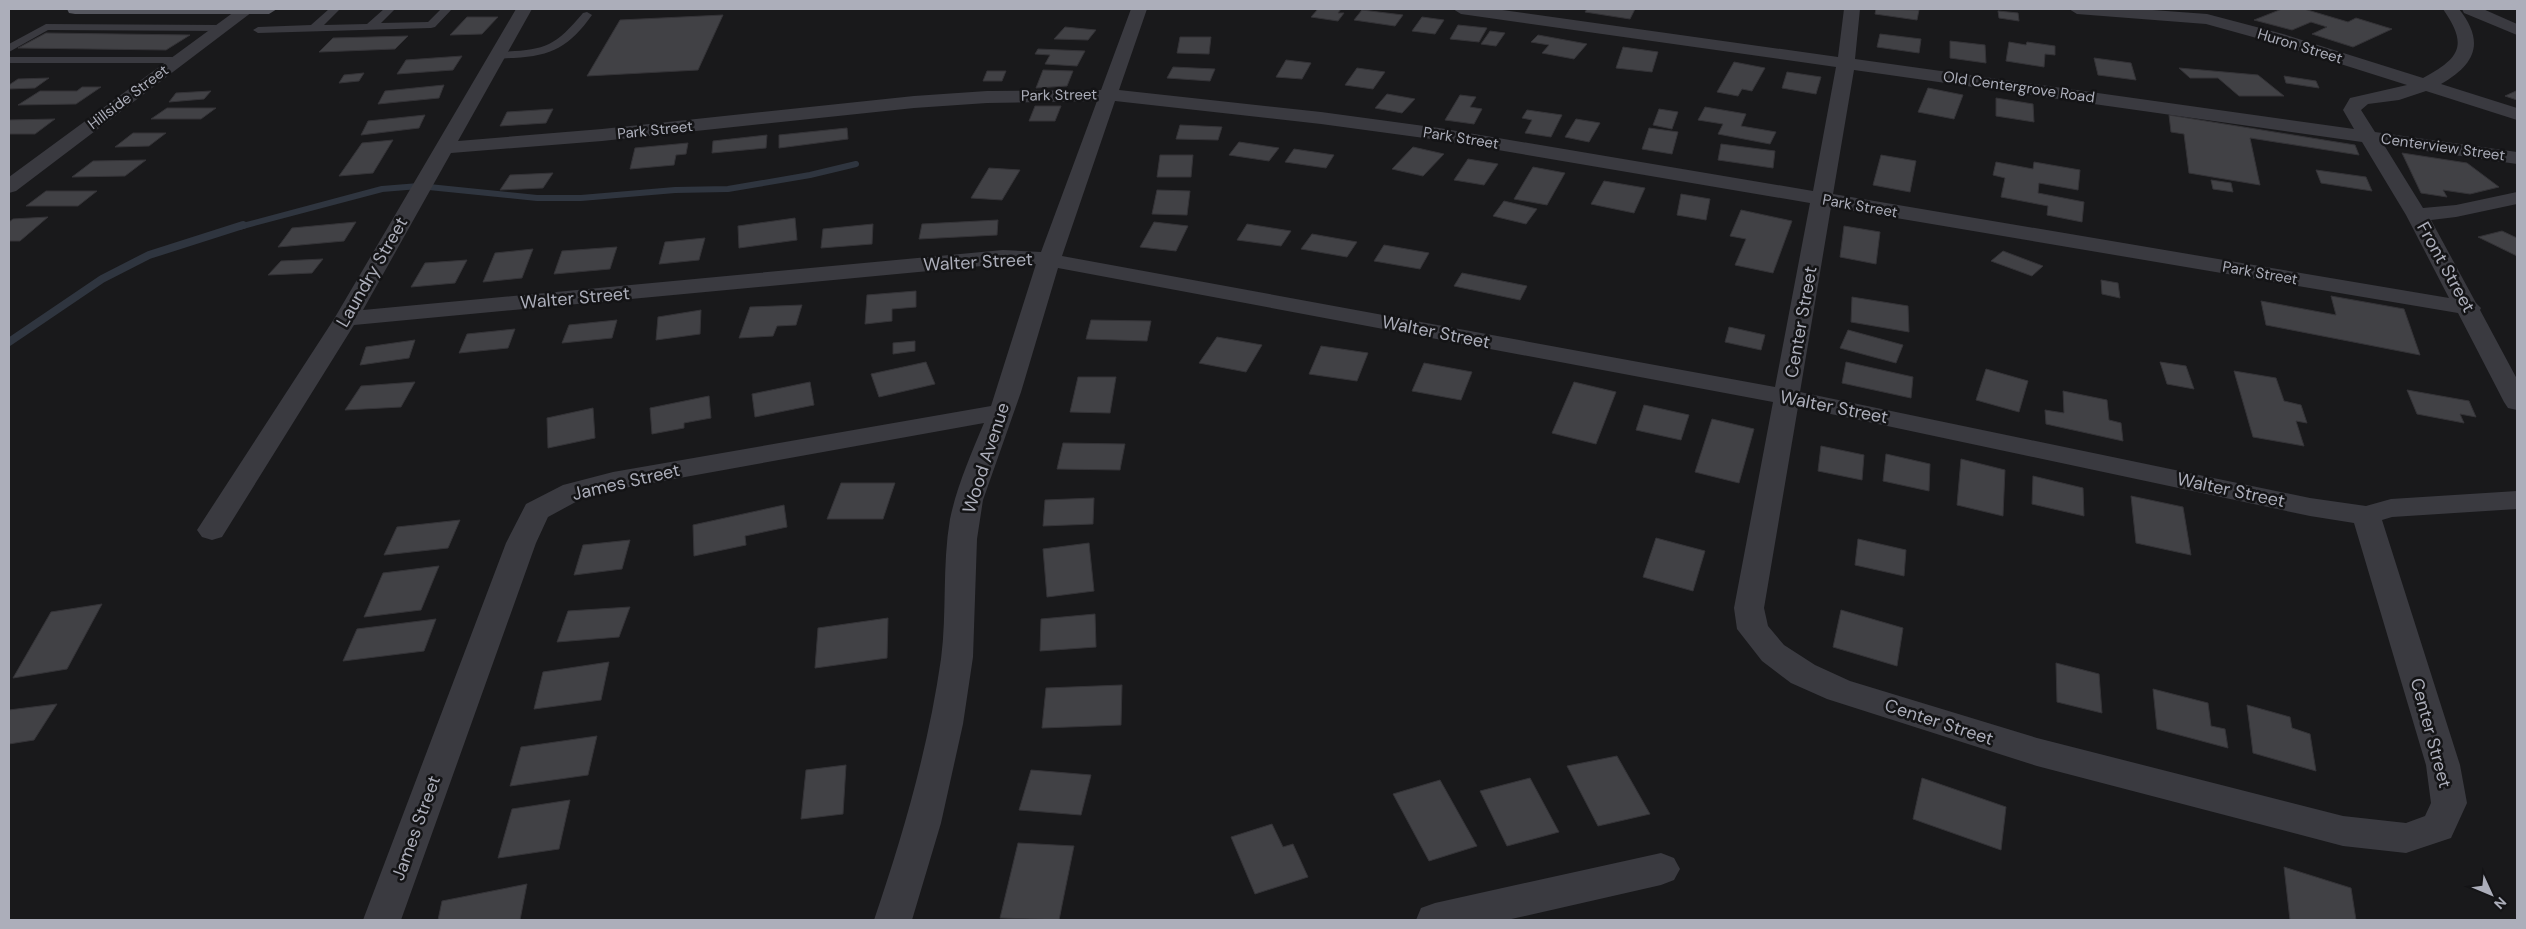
<svg xmlns="http://www.w3.org/2000/svg" width="2526" height="929" viewBox="0 0 2526 929" font-family="'DM Sans',sans-serif">
	<rect width="100%" height="100%" fill="#19191b"/>
	<g fill="none" stroke-linecap="round" stroke-linejoin="round">
		<path stroke="#2f353f" stroke-width="6" d="M239,227l143,-38 37,-3 118,12h44l94,-8 53,-1 82,-14 46,-11"/>
		<path stroke="#2f353f" stroke-width="8" d="M9,342l93,-63 47,-24 94,-30"/>
	</g>
	<path fill="#414145" stroke="#343337" d="M1318,9h23l-3,4h6l-6,8 -27,-4z
		M1587,9h48l-5,10 -45,-7z
		M1876,9l43,1 -2,10 -42,-6z
		M2282,9h22l44,13 8,-4 36,11 -39,18 -41,-13 15,-7 -16,-5 -19,8 -38,-10z
		M1362,10l41,5 -8,11 -41,-6z
		M1998,11l20,2 1,8 -20,-3z
		M723,15l-25,55 -111,6 33,-56z
		M467,17h31l-16,17 -32,1z
		M1422,17l22,3 -9,14 -23,-3z
		M1458,25l29,3 -8,14 -29,-3z
		M1065,27l31,3 -8,10 -34,-1z
		M1490,31l15,2 -9,13 -15,-2z
		M46,33l144,2 -24,15 -148,-2z
		M1880,34l41,5 -2,14 -42,-6z
		M1538,35l49,9 -13,15 -32,-6 7,-8 -18,-3z
		M408,36l-13,13 -76,3 14,-14z
		M1180,37h31l-2,17 -32,-1z
		M1950,41l35,4 1,18 -36,-5z
		M2009,42l17,3 1,-3 28,4v9l-10,-1 -1,13 -38,-6z
		M1623,47l35,5 -6,20 -36,-4z
		M1038,49l47,2 -8,15 -32,-2 5,-9 -15,-1z
		M462,56l-9,14 -56,4 9,-14z
		M2094,58l37,5 5,17 -38,-5z
		M1286,60l25,3 -9,16 -26,-2z
		M1734,62l31,6 -13,23 -10,-2 -4,7 -21,-4z
		M1173,67l42,2 -5,12 -43,-3z
		M1357,68l28,4 -12,17 -28,-4z
		M2179,68l79,7 26,21h-45l-21,-18h-28z
		M1043,70l30,1 -6,15 -31,2z
		M987,71h19l-4,10h-19z
		M1787,72l34,5 -5,17 -34,-6z
		M364,73l-5,8 -20,2 5,-8z
		M2284,76l32,5 3,7 -33,-5z
		M49,78l-14,10 -26,1v-4l9,-6z
		M444,85l-5,13 -61,6 7,-13z
		M82,87h19l-25,17 -58,1 22,-14h37z
		M1928,88l35,7 -9,24 -36,-7z
		M211,91l-7,8 -35,3 7,-9z
		M2516,91l1,9 -12,-4z
		M1387,94l28,5 -13,14 -27,-5z
		M1460,95l16,2 -6,10 12,2 -8,15 -29,-4z
		M1996,98l37,6 1,18 -38,-6z
		M1035,106h26l-6,15h-26z
		M1705,107l41,7 -5,12 35,6 -6,12 -52,-10 5,-10 -25,-4z
		M167,108h49l-15,11h-50z
		M553,109l-7,14 -46,3 7,-14z
		M1659,109l19,3 -6,17 -19,-4z
		M1527,110l35,5 -11,22 -26,-4 7,-13 -10,-2z
		M425,115l-6,13 -58,7 7,-14z
		M2169,115l186,30 4,10 -109,-17 10,47 -71,-12 -5,-39 -13,-2z
		M55,119l-20,15h-26v-14z
		M1576,119l24,4 -11,19 -24,-5z
		M1180,125l42,2 -4,13 -42,-1z
		M847,128l1,11 -69,9v-13z
		M1649,128l29,4 -6,22 -30,-5z
		M133,133h33l-17,13 -34,1z
		M767,135l-1,13 -54,5 1,-12z
		M393,140l-20,33 -34,3 23,-33z
		M1239,142l40,6 -10,13 -40,-6z
		M688,143l-2,11 -10,1 -2,10 -44,4 5,-21z
		M1721,144l54,7 -2,17 -55,-8z
		M1413,147l31,7 -21,22 -31,-7z
		M1294,149l40,6 -8,13 -41,-6z
		M2402,153l65,10 32,24 -29,7 -27,-4 4,7 -26,-4z
		M1160,155h33l-2,22h-34z
		M1881,155l35,6 -6,31 -37,-7z
		M1468,159l30,5 -14,21 -30,-5z
		M146,160l-21,16 -53,1 21,-16z
		M1996,162l37,7 1,-7 46,8 -2,20 -39,-7 -1,10 46,9 -2,20 -35,-7 1,-9 -47,-9 4,-19 -12,-3z
		M1533,167l32,6 -18,32 -33,-6z
		M989,168l31,2 -18,30 -31,-2z
		M2316,170l50,7 6,14 -51,-8z
		M553,173l-10,15 -43,2 10,-15z
		M2211,180l20,3 2,9 -20,-3z
		M1604,181l41,7 -11,25 -43,-9z
		M1157,190l33,1 -3,24 -35,-1z
		M46,191h51l-19,15h-52z
		M1681,194l29,5 -4,21 -29,-5z
		M1504,201l33,8 -11,15 -33,-8z
		M1741,210l51,11 -19,52 -38,-8 11,-26 -16,-3z
		M48,217l-28,24h-11v-19l4,-3z
		M795,218l2,22 -58,8 -1,-22z
		M998,220l-1,15 -78,4 3,-15z
		M356,222l-12,19 -66,6 14,-19z
		M1154,222l34,4 -12,25 -36,-4z
		M873,224l-1,20 -51,4 2,-19z
		M1247,224l44,7 -10,15 -44,-6z
		M1844,226l36,6 -4,32 -36,-7z
		M2502,231l15,7v18l-39,-19z
		M1312,234l45,8 -10,15 -46,-8z
		M705,238l-6,22 -40,4 6,-22z
		M1384,245l45,8 -9,16 -46,-8z
		M617,247l-7,22 -56,5 8,-23z
		M533,249l-11,29 -39,4 12,-29z
		M2003,251l40,15 -11,10 -41,-15z
		M323,259l-11,14 -44,2 13,-14z
		M467,260l-12,23 -44,4 14,-24z
		M1462,273l65,13 -7,14 -66,-14z
		M2101,280l17,3 2,15 -18,-4z
		M916,291v16l-24,2v12l-27,3 2,-29z
		M2331,296l73,13 16,46 -154,-30 -5,-24 75,14z
		M1852,297l56,9 1,26 -58,-10z
		M802,305l-6,20 -19,1 -4,10 -34,2 11,-31z
		M701,310l-1,24 -44,6 2,-23z
		M617,320l-5,18 -50,5 7,-18z
		M1091,320l60,1 -4,20 -61,-2z
		M1729,327l36,8 -4,15 -36,-8z
		M515,329l-7,19 -49,5 8,-19z
		M1848,330l55,15 -7,18 -56,-15z
		M1217,337l45,8 -16,27 -47,-9z
		M415,340l-6,18 -49,7 6,-18z
		M915,341v10l-22,3v-11z
		M1321,346l47,7 -11,28 -48,-7z
		M926,362l9,22 -56,13 -8,-23z
		M1846,362l67,15 -2,21 -69,-15z
		M2160,362l26,4 8,23 -27,-5z
		M1424,363l48,9 -11,28 -49,-9z
		M1986,369l42,12 -9,31 -43,-12z
		M2234,371l42,7 8,23 17,4 6,18 -11,-2 8,25 -51,-9z
		M1078,377h38l-6,36 -40,-1z
		M415,382l-14,25 -56,3 16,-24z
		M810,382l4,23 -59,12 -3,-23z
		M1574,382l42,10 -20,52 -44,-11z
		M2407,390l62,11 7,16 -16,-3 4,9 -47,-9z
		M2063,391l44,9 2,20 12,3 2,18 -77,-17 -1,-14 19,3z
		M709,396l2,22 -27,5v5l-32,6 -2,-26z
		M1644,405l45,10 -8,25 -45,-10z
		M593,408l2,30 -47,10 -1,-30z
		M1712,419l42,10 -15,54 -44,-11z
		M1063,443l62,1 -5,26 -63,-1z
		M1821,446l43,9 -2,25 -44,-9z
		M1886,454l44,10 -1,27 -46,-10z
		M1961,459l44,11 -2,46 -46,-11z
		M2033,476l50,12 1,28 -52,-12z
		M841,483h54l-12,36h-56z
		M2131,496l52,11 8,48 -55,-12z
		M1094,498l-1,26 -50,2 2,-26z
		M784,505l3,22 -42,9 1,9 -52,11 -1,-31z
		M460,520l-12,28 -64,7 13,-28z
		M1656,538l49,13 -12,40 -50,-14z
		M1858,539l48,11 -2,26 -49,-11z
		M630,540l-8,29 -48,6 9,-30z
		M1089,543l5,48 -47,6 -4,-48z
		M439,566l-18,44 -57,7 19,-44z
		M102,604l-35,65 -54,9 38,-66z
		M630,607l-11,30 -62,5 11,-31z
		M1841,610l62,18 -6,38 -64,-19z
		M1095,614l1,33 -56,4 1,-32z
		M888,618l-1,40 -72,10 3,-40z
		M436,619l-12,32 -81,10 14,-32z
		M609,662l-8,38 -67,9 9,-37z
		M2056,663l43,11 3,39 -45,-11z
		M1122,685l-1,40 -79,3 4,-40z
		M2153,689l55,14 3,23 14,3 3,19 -71,-19z
		M57,704l-23,36 -25,4v-34z
		M2247,705l43,12 2,11 18,6 6,37 -63,-18z
		M597,736l-9,39 -78,11 11,-39z
		M1617,756l33,58 -52,12 -31,-60z
		M846,765l-3,49 -42,5 5,-49z
		M1031,770l60,5 -10,40 -62,-5z
		M1530,778l29,54 -52,14 -27,-55z
		M1922,778l84,29 -5,43 -88,-31z
		M1440,780l37,66 -48,15 -36,-67z
		M570,800l-11,49 -61,9 14,-49z
		M1272,824l11,23 10,-3 15,33 -53,17 -24,-57z
		M1018,843l56,3 -15,74 -59,-2z
		M2284,867l67,21 5,32h-66z
		M527,884l-7,36h-82l4,-19z"/>
	<g fill="none" stroke-linecap="round" stroke-linejoin="round">
		<path fill="#3a3a40" fill-rule="evenodd" d="M329,9h11l-16,16 43,-1 17,-15h11l-14,14 47,-1 13,-13h11l-17,18 -4,1 -173,5 -5,-3 5,-3 53,-2z
			M587,12l5,3c-22,31 -40,41 -78,43 -8,0 -17,2 -23,-3l6,-3c46,-2 56,-3 86,-39z
			M46,24l174,1 5,3 -5,3 -172,-1 -39,22v-8z
			M9,57h168l6,3 -6,3h-168z"/>
		<path fill="#3a3a40" fill-rule="evenodd" d="M238,9h18l-240,182 -7,2v-16z
			M516,9h16l-74,132 144,-12 312,-33 73,-5 114,-1 30,-81h16l-28,81 202,22 118,16 374,63 23,-124 -375,-53 -8,-5h42l343,48 6,-48h16l-5,50 499,70 -11,-19 7,-12 57,-13 -136,-43 -65,-18 -129,-10 -8,-5h70l68,5 76,20 140,44c38,-20 45,-33 20,-69h16c26,33 17,55 -18,75l76,24v12l-91,-29 -27,9 -31,4 -7,6 14,22 142,20v12l-133,-19 39,63 33,-3 61,-13v12l-61,13 -25,3 45,83 5,5 -1,2 37,69v31l-9,-2 -4,-6 -46,-89 -627,-106 -31,185 510,106 56,8 25,-7 126,-8v18l-125,8 -10,3 78,245 7,38 -16,35 -45,15 -63,-7 -306,-80 -210,-67 -36,-16 -29,-22 -25,-32 -3,-21 39,-206 -715,-134 -37,124 -38,108 -6,39 -4,118 -10,67 -22,99 -29,97h-38c29,-85 54,-171 67,-261 6,-46 1,-93 9,-140 7,-33 21,-65 34,-96l-371,67 -30,8 -35,19 -12,26 -135,377h-38l143,-377 20,-39 37,-19 50,-13 378,-66 45,-142h-33l-649,61 -132,212 -10,3 -10,-3 -5,-7 137,-211zM1854,70l508,72 44,73 43,83 -616,-104zM1097,101l-56,151 -38,-2 -640,60 88,-157 151,-12 312,-33 73,-5zM1115,101l206,23 118,16 371,63 -35,184 -713,-131zM1798,407l512,109 44,7 72,242 5,38 -6,13 -19,7 -63,-7 -306,-78 -187,-57 -35,-16 -31,-20 -16,-19 -4,-18z
			M2462,9h21l34,15v11l-53,-22z
			M1661,853l13,5 6,11 -6,11 -13,5 -154,35h-91l5,-12 14,-5z"/>
		<path fill="#56575f" fill-rule="evenodd" d="M67,9h210l-8,5h-194l-6,-1z"/>
	</g>
	<g text-anchor="middle" dominant-baseline="central" stroke-width="5" stroke-linejoin="round" paint-order="stroke">
		<g font-size="15" fill="#acaeba" stroke="#141416">
			<text transform="translate(2300 46) rotate(17)">Huron Street</text>
			<text transform="translate(2019 87) rotate(8)">Old Centergrove Road</text>
			<text transform="translate(1059 95) rotate(-1)">Park Street</text>
			<text transform="translate(128 97) rotate(-37)">Hillside Street</text>
			<text transform="translate(655 130) rotate(-6)">Park Street</text>
			<text transform="translate(1461 138) rotate(9)">Park Street</text>
			<text transform="translate(2443 147) rotate(8)">Centerview Street</text>
			<text transform="translate(1860 206) rotate(10)">Park Street</text>
			<text transform="translate(2260 273) rotate(10)">Park Street</text>
		</g>
		<g font-size="18" fill="#acaeba" stroke="#141416">
			<text transform="translate(978 262) rotate(-3)">Walter Street</text>
			<text transform="translate(2446 267) rotate(61)">Front Street</text>
			<text transform="translate(372 272) rotate(-60)">Laundry Street</text>
			<text transform="translate(575 298) rotate(-5)">Walter Street</text>
			<text transform="translate(1801 322) rotate(-80)">Center Street</text>
			<text transform="translate(1436 332) rotate(11)">Walter Street</text>
			<text transform="translate(1834 407) rotate(11)">Walter Street</text>
			<text transform="translate(986 458) rotate(-72)">Wood Avenue</text>
			<text transform="translate(626 482) rotate(-13)">James Street</text>
			<text transform="translate(2231 490) rotate(12)">Walter Street</text>
			<text transform="translate(1939 722) rotate(18)">Center Street</text>
			<text transform="translate(2431 733) rotate(75)">Center Street</text>
			<text transform="translate(416 828) rotate(-70)">James Street</text>
		</g>
	</g>
	<rect width="2526" height="929" fill="none" stroke="#acaeba" stroke-width="20"/>
	<g transform="translate(2491 894) rotate(134)" stroke="#141416" stroke-width="4" paint-order="stroke">
	<path d="M0-4L9 19L0 12L-9 19Z" fill="#acaeba"/>
	<text y="-8" font-size="14" font-weight="bold" text-anchor="middle" fill="#acaeba">N</text>
	</g>
</svg>
